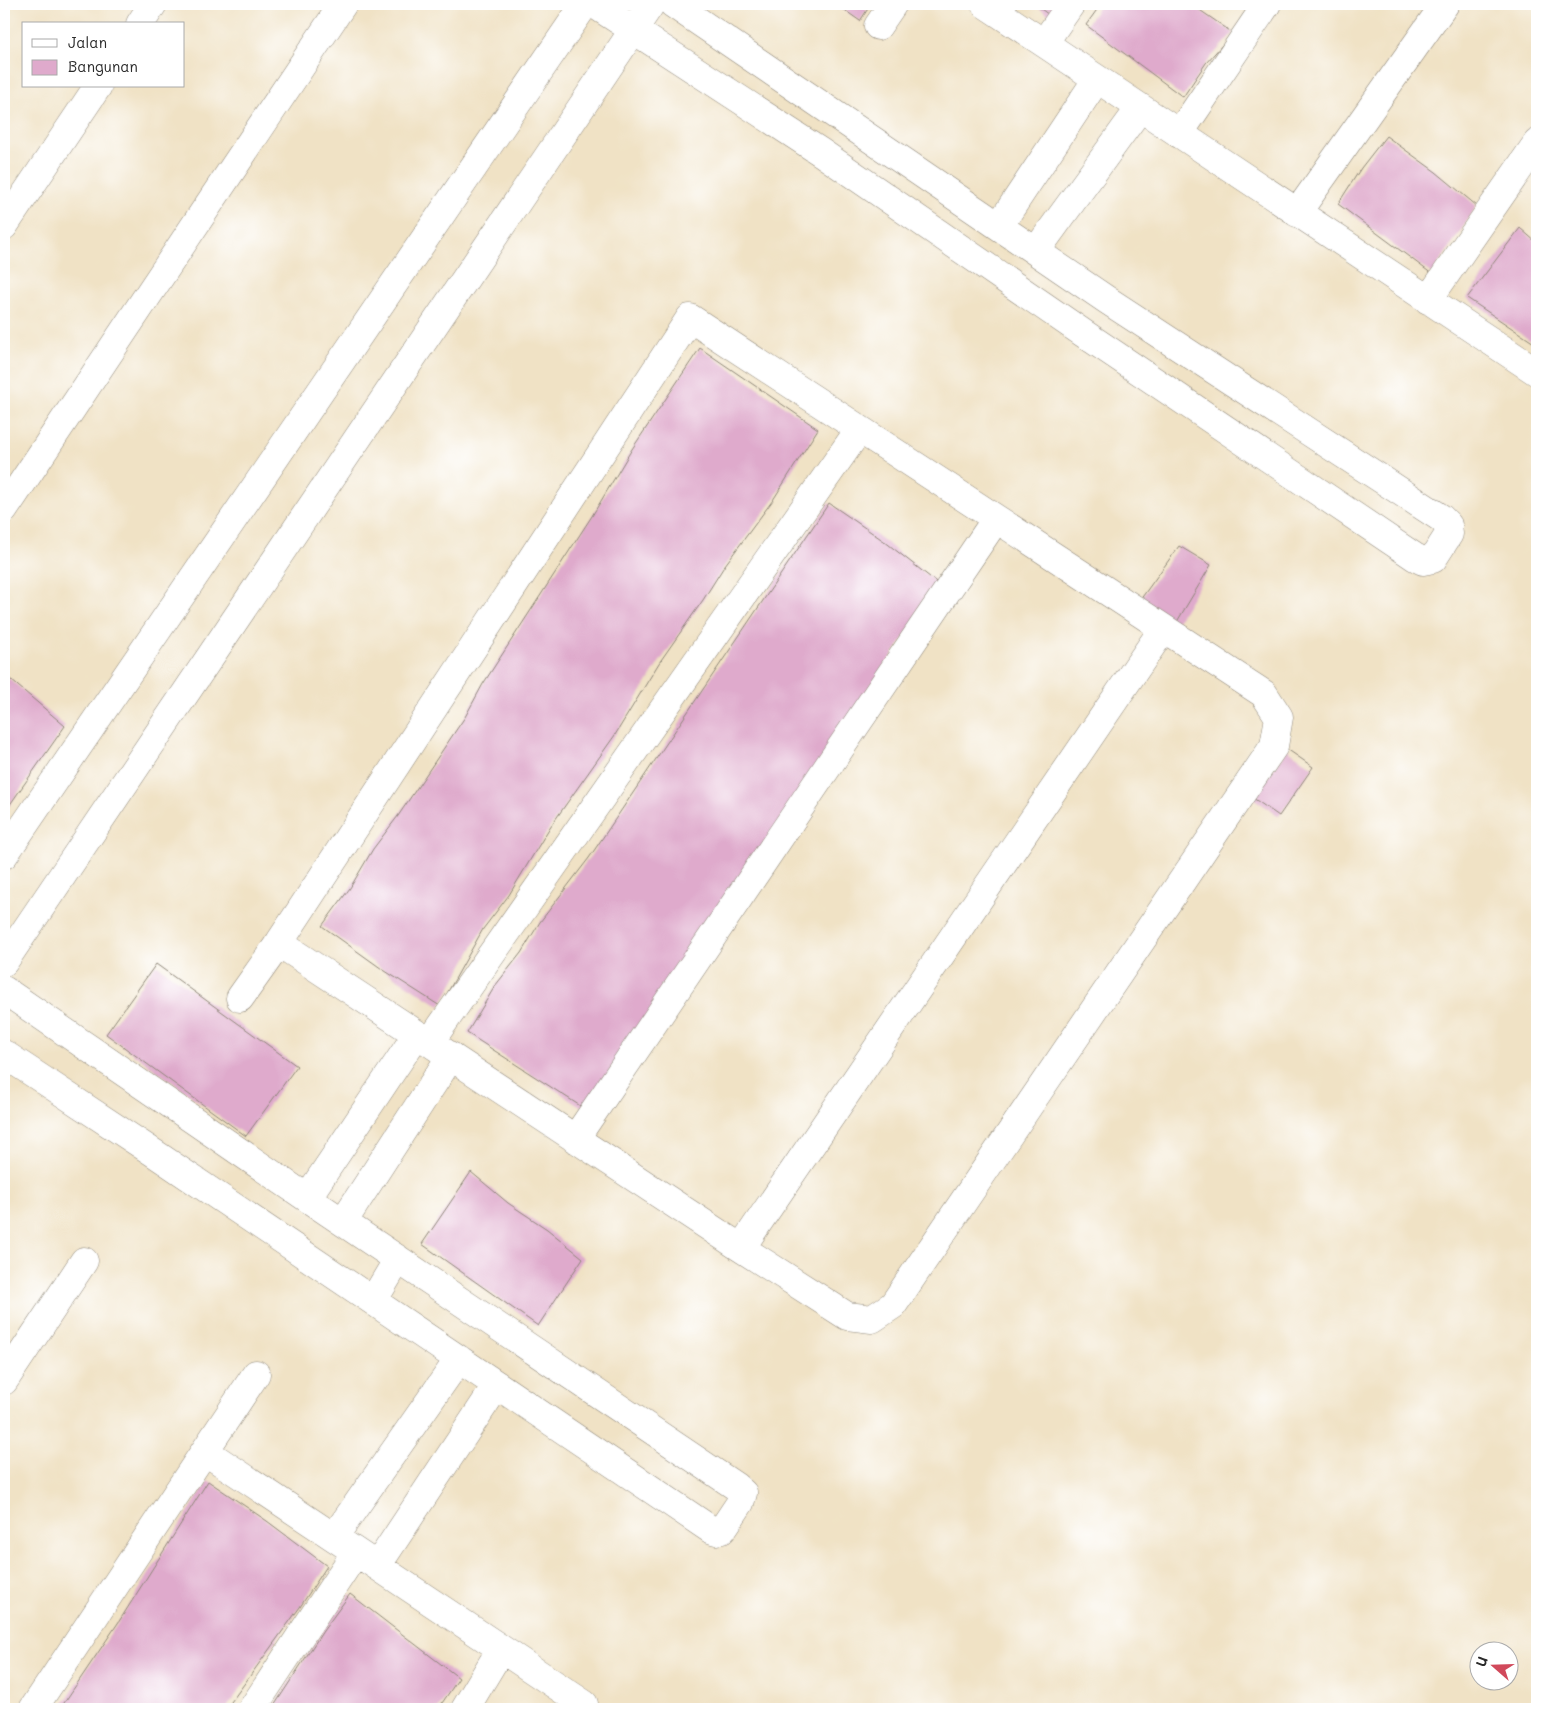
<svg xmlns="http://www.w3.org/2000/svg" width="1541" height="1713" viewBox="0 0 1541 1713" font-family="Mali,sans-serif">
	<rect width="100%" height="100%" fill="#fff"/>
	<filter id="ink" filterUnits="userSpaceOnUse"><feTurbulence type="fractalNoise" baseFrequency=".02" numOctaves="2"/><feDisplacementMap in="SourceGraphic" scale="10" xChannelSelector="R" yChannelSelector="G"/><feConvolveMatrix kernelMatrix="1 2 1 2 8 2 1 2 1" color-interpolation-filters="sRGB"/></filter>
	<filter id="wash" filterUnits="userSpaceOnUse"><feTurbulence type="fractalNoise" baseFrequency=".0096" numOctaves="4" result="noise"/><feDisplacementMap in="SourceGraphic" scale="20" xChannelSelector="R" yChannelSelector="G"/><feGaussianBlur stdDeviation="1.12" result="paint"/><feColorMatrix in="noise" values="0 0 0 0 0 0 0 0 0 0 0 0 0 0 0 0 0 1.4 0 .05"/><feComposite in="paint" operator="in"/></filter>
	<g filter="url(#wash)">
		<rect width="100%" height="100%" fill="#f0e2c5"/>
		<g id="blocks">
			<path fill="#dfaacc" d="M836,4h35l-11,17z
				M1034,4h28l-10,13z
				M1101,4h90l42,29 -27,30 -23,34 -97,-72z
				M1386,136l50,36 41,34 -45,68 -94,-70 23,-36z
				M1520,228l17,15v102l-70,-47z
				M700,348l118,81 -45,71 -48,65 -22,35 -44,63 -44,72 -65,92 -41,68 -26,34 -43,77 -58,-37 -60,-43 28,-38 23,-39 25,-33 67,-99 18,-33 109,-168 40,-67z
				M829,503l55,38 56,44 -355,524 -118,-76 28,-47 26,-33 19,-31 49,-64z
				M1179,546l32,19 -36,60 -35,-25z
				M4,674l61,52 -61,87z
				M1287,749l26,18 -34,49 -26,-18z
				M156,964l141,102 -51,70 -140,-102z
				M471,1172l37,31 39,26 36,29 -45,68 -116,-82z
				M208,1481l59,40 60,45 -27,41 -74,102h-166l58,-86z
				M350,1594l109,84 -21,31h-166l51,-78z"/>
		</g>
	</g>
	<g filter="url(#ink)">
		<use href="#blocks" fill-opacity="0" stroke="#8e8678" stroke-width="1"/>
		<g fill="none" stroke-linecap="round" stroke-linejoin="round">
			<defs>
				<path id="minor" d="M594,4l228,149 261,180 332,224 8,4 10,-2 16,-25 -1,-9 -7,-7 -334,-218 -434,-296
					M985,4l552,368
					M140,24l13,-20
					M878,26l15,-22
					M1044,43l27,-39
					M1179,134l88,-130
					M1297,213l148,-209
					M4,226l94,-140
					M999,226l98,-147
					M1036,251l104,-143
					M1428,300l109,-157
					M4,510l339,-506
					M4,855l581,-851
					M4,962l647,-958
					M4,990l303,208 428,288 8,7 -3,10 -18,27 -6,1 -6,-2 -553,-374 -153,-101
					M240,998l39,-55 411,-625 574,376 15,23 -5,29 -381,559 -21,14 -25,-3 -106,-68 -462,-305
					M430,1042l429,-612
					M575,1139l421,-620
					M307,1198l110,-164
					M343,1222l108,-166
					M741,1248l422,-619
					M373,1301l25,-42
					M4,1381l80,-120
					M206,1452l378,252
					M334,1537l125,-178
					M377,1566l120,-181
					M33,1709l223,-335
					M252,1709l104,-157
					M465,1709l36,-60"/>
			</defs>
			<use href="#minor" stroke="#8e8678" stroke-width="29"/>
			<use href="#minor" stroke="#fff" stroke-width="28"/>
		</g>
	</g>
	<rect width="1541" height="1713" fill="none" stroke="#fff" stroke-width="20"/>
	<rect x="22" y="22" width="162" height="65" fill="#ffffff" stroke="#aaaaaa"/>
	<rect x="32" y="39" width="25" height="8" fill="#ffffff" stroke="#aaaaaa"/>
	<text x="68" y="48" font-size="15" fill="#2b2b2b">Jalan</text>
	<rect x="32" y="60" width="25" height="15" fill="#dfaacc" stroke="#aaaaaa"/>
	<text x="68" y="72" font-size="15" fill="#2b2b2b">Bangunan</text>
	<g transform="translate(1494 1666) rotate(290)"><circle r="24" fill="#ffffff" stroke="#aaaaaa"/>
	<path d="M0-4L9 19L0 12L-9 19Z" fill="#d1495b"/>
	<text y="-8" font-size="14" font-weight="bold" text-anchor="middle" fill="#2b2b2b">U</text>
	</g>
</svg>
